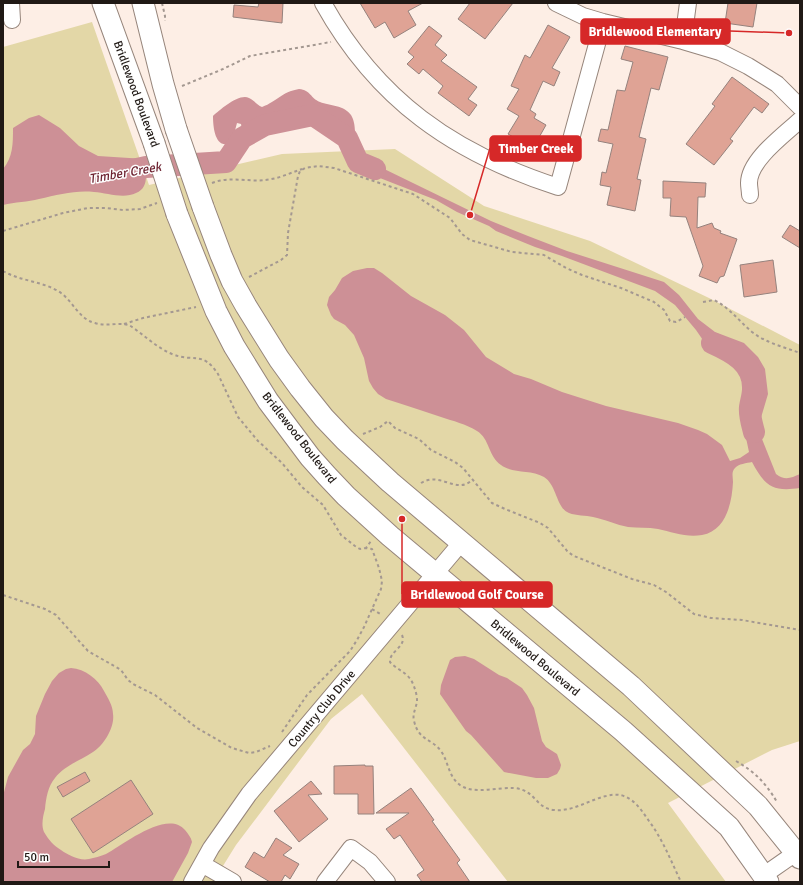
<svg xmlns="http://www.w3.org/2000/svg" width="803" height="885" viewBox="0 0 803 885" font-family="Signika,sans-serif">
	<rect width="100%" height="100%" fill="#fdeee5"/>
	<path fill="#e3d7a7" d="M92,22l57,163 133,-31 113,-5 89,57 106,35 119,57 91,47v396l-28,9 -104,53 58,79h-218l-146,-188 -31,25 -95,126 -23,37h-210v-835z"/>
	<path fill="#cd9096" d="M299,89c12,1 11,9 21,13 10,4 24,3 31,13 11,18 -8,46 25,50l115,56 37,15 39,15 97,31 15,13 19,24 17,13 29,11 14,14 7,12 3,25 -8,27v9l2,9 14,35c9,7 15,4 24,0v14c-28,4 -35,-2 -48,-26 -5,1 -14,2 -17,6 -4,4 -2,9 -2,14 -1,21 -7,49 -31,53 -15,3 -30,-3 -44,-6 -10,-2 -20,-1 -30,-2 -11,-2 -24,-8 -35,-10 -7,-2 -17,-1 -24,-4 -13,-5 -12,-28 -25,-36 -14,-8 -31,-3 -43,-12 -13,-9 -11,-26 -24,-34 -11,-7 -24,-10 -36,-14 -18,-6 -36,-12 -55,-18l-8,-5 -5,-6 -4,-7 -5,-23 -10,-23 -9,-10 -11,-6 -3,-4 -4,-10 2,-8 6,-7 7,-12 11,-7 14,-3h7l8,5 29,23 34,19 19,15 22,27 28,17 17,5 31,13 44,14 72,17 20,7 9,4 15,11 8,16 10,-3 9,-6 -7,-33 3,-8 8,-10 3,-11v-10l-4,-9 -11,-12 -34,-13 -11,-16 -21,-25 -20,-14 -93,-35 -27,-9 -39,-16 -7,-5 -32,-14 -21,-12 -74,-29 -6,-8 -4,-20 -1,-2 -4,-3 -47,-15 -7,-9 -9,-2 -6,2 -8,7 -1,3 3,6 -10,5 -16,3 -3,-3 -2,-11 -4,-1 -4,15 -2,5c-16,7 -18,-16 -18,-27 7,-6 26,-23 36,-18 5,2 8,7 13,9 16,-6 19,-15 37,-18z
		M39,115l21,13 19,18 19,10 47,3 5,15 -4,2c0,7 -2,14 -10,17 -12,6 -29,0 -42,-1 -19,-2 -36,3 -55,7 -11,3 -24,3 -36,6v-36c10,-12 10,-25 10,-41l16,-10z
		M465,656l9,3 25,16 8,3 15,10 5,7 7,13 8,33 4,6 11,7 4,11 -1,4 -3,5 -9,4h-12l-32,-6 -33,-37 -5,-4 -26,-37 1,-9 9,-25 5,-3z
		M71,668c14,1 27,11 33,23 4,7 9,15 9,23 2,13 -9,31 -20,38 -13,9 -28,13 -38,26 -7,8 -9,20 -10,31 -2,7 -4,16 -1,23 4,7 10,14 17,18 7,5 18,11 28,9 5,-1 12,-3 17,-5 17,-9 61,-45 79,-24 3,4 6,7 7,12l-4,11 -16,29h-169v-86l5,-19 15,-27 7,-6 5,-10 1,-18 9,-22 7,-13 7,-8 7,-4z"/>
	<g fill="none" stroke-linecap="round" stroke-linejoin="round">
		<path stroke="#cd9096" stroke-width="22" d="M119,173l27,-6 80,-5 16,-24 23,-13 48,-10 34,23 11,24 17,7
			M712,343c20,9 42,20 41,46 0,6 -2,12 -3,18 -1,8 2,17 4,25"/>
	</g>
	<path fill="#dfa395" stroke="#95827d" d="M259,3h24l-1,20 -49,-6 1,-12 24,2z
		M360,3h63l-15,8 8,14 -22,13 -9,-16 -10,6z
		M470,3h43l-28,36 -27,-20z
		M728,3h29l-4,24 -28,-4z
		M548,25l22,12 -18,31 8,4 -6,14 -11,-5 -13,29 6,4 -2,4 12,7 -13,23 -25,-14 11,-18 -12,-7 12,-20 -8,-3 14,-31 5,3z
		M429,26l13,10 -7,9 12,10 -6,6 36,26 -9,12 9,6 -8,11 -31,-23 5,-7 -20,-17 -4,5 -12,-10 7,-7 -6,-5z
		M625,46l43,11 -9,33 -8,-2 -12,49 7,2 -9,40 4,1 -6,31 -28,-6 4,-18 -11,-2 2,-13 4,1 7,-29 -15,-3 3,-12 7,1 9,-40 8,1 8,-29 -12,-3z
		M732,77l37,27 -7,9 -8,-6 -24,32 3,2 -19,24 -28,-21 29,-38 -3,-2z
		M663,181l43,2 -1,14h-7l-1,31 15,-5 2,5 7,3 -1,2 17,6 -13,37 -4,1 -3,6 -18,-7 4,-10 -17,-49 -16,-1 1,-18h-8z
		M790,225l10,6v17l-18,-11z
		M773,260l4,32 -33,5 -4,-32z
		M365,765v1h8l1,48h-16v-20h-24v-28z
		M85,772l5,9 -27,16 -6,-10z
		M131,780l22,34 -60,39 -22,-34z
		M311,781l11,13 -14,1 20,24 -29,23 -25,-31z
		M411,788l23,32 -2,1 28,39 -3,3 13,19h-48l-5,-7 7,-5 -24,-35 -6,4 -8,-10 23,-16h-33z
		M276,838l16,10 -9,7 16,9 -9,15 -5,-4 -4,7h-11l-25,-15 9,-15 10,6z"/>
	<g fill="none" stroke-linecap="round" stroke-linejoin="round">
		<defs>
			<path id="minor" d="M11,3l1,17
				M323,3c54,97 130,150 235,184l45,-165
				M556,3l27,13 20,6 80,19 37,11 28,14 29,18 23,23
				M683,41l5,-38
				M750,195c0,-4 -1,-8 -1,-12 0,-23 35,-48 51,-63
				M202,864l31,18
				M764,875l36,-25
				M192,882l19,-34 38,-54 212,-251
				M325,882l26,-34 19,14 17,20"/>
			<path id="major" d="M103,3l51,140
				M143,3l20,81 13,45
				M203,207l18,48 11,26 14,25 33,53 21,29 24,30 21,22 45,42 241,204 127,120 42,52
				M177,214l39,97 18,35 34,55 42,56 17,19 19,20 44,40 233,195 106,96 39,55"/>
		</defs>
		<use href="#minor" stroke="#96857b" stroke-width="18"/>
		<use href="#major" stroke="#96857b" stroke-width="23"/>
		<path stroke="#a49891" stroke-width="2" stroke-dasharray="3 3" stroke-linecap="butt" d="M162,3l3,13v5
			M182,86l41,-17 27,-13 81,-14
			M212,183c17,-7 36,-1 53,-3 13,-1 25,-7 37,-11
			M3,231l60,-18 25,-5h18l17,2 17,-1 17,-6
			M3,271c17,10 38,10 55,20 15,9 20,28 37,32 11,4 22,-1 34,2 14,9 28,23 43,29 22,9 30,-4 46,20l20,43 20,24 24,22 20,24 21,18 18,30 14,11 5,3 6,-1
			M249,277l32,-17 6,-5 1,-22 10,-57 2,-5 5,-3 13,-2 16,2 79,26 37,24 12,16 8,6 42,12 32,3 22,13 16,7 39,13 33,14 10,8 6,11 6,1 9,-5
			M703,302l11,-2c16,8 25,21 38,32 14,11 32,15 48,21
			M124,324l19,-6 53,-11
			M363,434l17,-7 8,-6 7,7 24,11 12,11 24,12 8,6 29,35 13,6 35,14 8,5 20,24 6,4 58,23 22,6 12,7 28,22 17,4 31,2 58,10
			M421,483c20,-12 35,12 51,-3
			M3,595l42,14 11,6 32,36 33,19 7,10 5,4 22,11 42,33 35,20 17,5 7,-1 14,-6
			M372,609l10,6
			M402,635c5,12 -13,16 -12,27 6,7 16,10 21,18 3,5 6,14 6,20 0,7 -5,13 -3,21 5,20 17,17 27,30 8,12 7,25 19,34 14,10 37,2 54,3 22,2 21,20 40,22 18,2 35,-10 52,-14 22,-6 32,9 43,25 14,19 22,40 32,61
			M282,732l25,-37 43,-44 7,-11 7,-13 17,-38 1,-8 -3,-13 -7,-19 -6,-1 5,-7
			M736,761c20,12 29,21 41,41"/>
		<use href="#minor" stroke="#fff" stroke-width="16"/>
		<use href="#major" stroke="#fff" stroke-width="21"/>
		<defs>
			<path id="major-bridge" d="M176,129l27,78
				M154,143l23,71"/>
		</defs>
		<use href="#major-bridge" stroke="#96857b" stroke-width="23" stroke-linecap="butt"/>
		<use href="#major-bridge" stroke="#fff" stroke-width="21"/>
	</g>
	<g text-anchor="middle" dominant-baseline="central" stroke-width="3" stroke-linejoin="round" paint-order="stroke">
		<g font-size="12" fill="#201915" stroke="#fefefe">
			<text transform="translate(136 94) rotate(70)">Bridlewood Boulevard</text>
			<text transform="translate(299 438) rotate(52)">Bridlewood Boulevard</text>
			<text transform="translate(535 658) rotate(40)">Bridlewood Boulevard</text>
			<text transform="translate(322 709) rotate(-50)">Country Club Drive</text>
		</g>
		<g font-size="13" font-style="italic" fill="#6e2432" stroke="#fefefe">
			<text transform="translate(125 173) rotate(-10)">Timber Creek</text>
		</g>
	</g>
	<path fill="none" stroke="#d62828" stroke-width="1.5" d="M789 33L730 31M470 215L490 148M402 519L402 594"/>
	<g fill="#d62828" stroke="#fefefe" stroke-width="1.5">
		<circle cx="789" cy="33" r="4"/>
		<circle cx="470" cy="215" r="4"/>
		<circle cx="402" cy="519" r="4"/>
	</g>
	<g fill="#d62828" stroke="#d62828" stroke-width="1.5">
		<rect x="581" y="19" width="149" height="25" rx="4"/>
		<rect x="490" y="136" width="91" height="25" rx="4"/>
		<rect x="402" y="582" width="150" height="25" rx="4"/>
	</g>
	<g font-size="13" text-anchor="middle" font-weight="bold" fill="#fff">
		<text x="655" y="36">Bridlewood Elementary</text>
		<text x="536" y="153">Timber Creek</text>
		<text x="477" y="599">Bridlewood Golf Course</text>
	</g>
	<rect width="803" height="885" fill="none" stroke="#201915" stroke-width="8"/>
	<path d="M18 861v6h91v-6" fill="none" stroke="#201915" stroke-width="2"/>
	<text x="24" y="861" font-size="12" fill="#201915" stroke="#fefefe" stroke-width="3" paint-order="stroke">50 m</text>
</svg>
